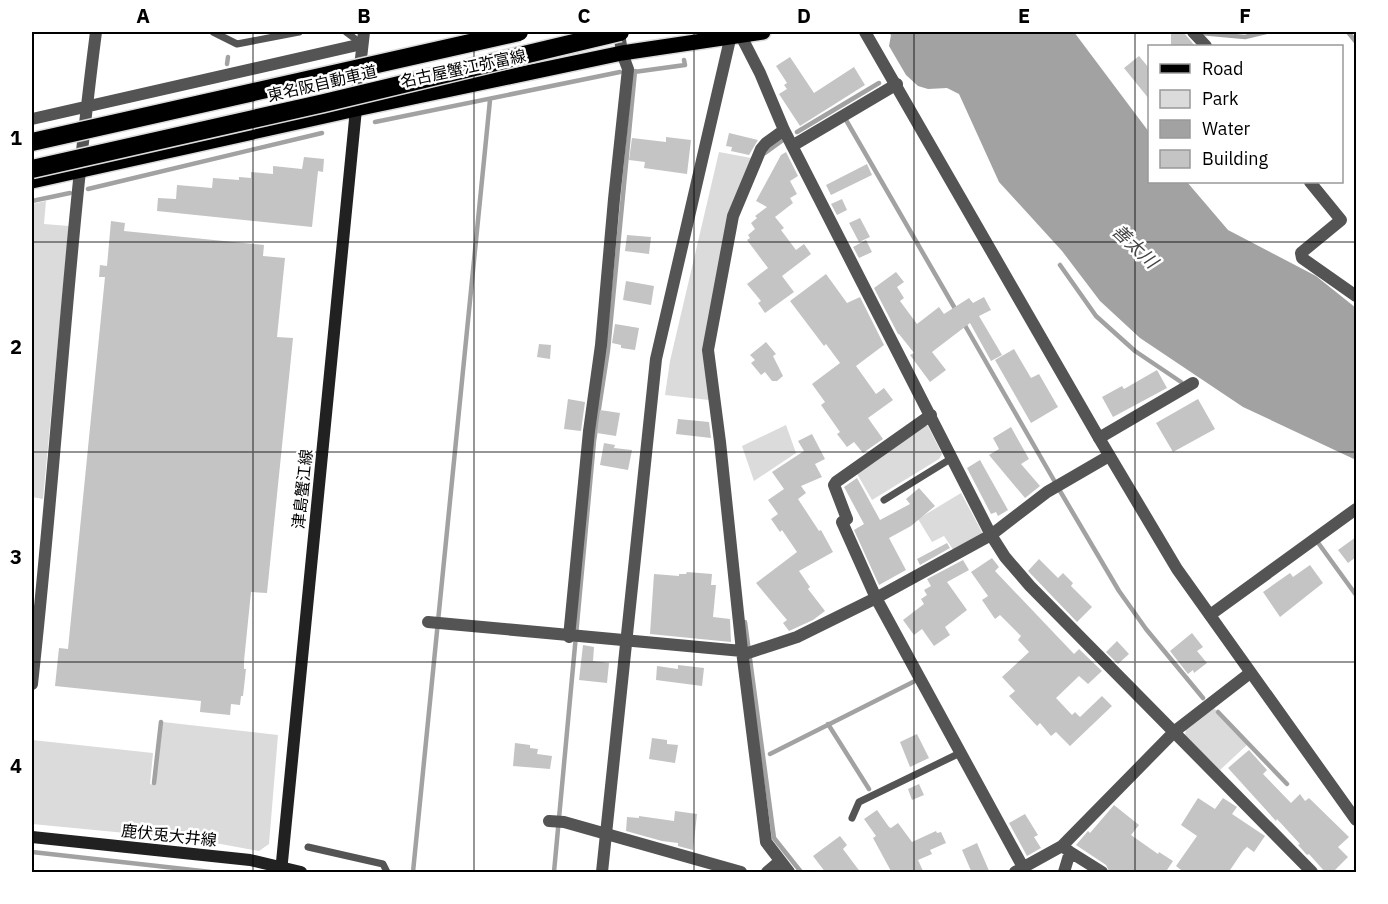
<svg xmlns="http://www.w3.org/2000/svg" width="1388" height="904" viewBox="0 0 1388 904" font-family="'IBM Plex Sans','Noto Sans JP',sans-serif">
	<rect width="100%" height="100%" fill="#fff"/>
	<path fill="#dbdbdb" d="M719,152l32,6 -46,192 4,50 -44,-5 5,-34z
		M46,201l-2,23 25,2 -26,273 -11,-2v-293z
		M786,425l10,28 -42,28 -12,-35z
		M921,425l7,1 14,28 -3,5 -67,41 -16,-28z
		M961,493l22,41 -29,17 -10,-15 -12,6 -14,-23z
		M1214,708l34,36 -28,26 -35,-35 1,-6z
		M163,722l115,13 -9,109 -10,7 -60,-11 -167,-16v-84l121,13 -3,31 5,1z"/>
	<path fill="#a2a2a2" d="M888,32h186l75,100 1,50h37l41,48 88,46 40,32v152l-113,-53 -103,-69 -40,-37 -38,-50 -63,-69 -40,-88 -12,-6 -19,1 -10,-3 -12,-11 -17,-29 2,-11z"/>
	<g fill="none" stroke-linecap="round" stroke-linejoin="round">
		<path stroke="#a2a2a2" stroke-width="4.5" d="M1348,32l8,10
			M1201,33l44,4 21,-5
			M227,64l1,-7
			M634,72l51,-7 -1,-5
			M846,120l111,192
			M375,122l245,-50
			M797,132l82,-49
			M765,153l18,-13
			M88,189l234,-56
			M32,201l38,-8
			M1060,265l36,51 39,35 46,31
			M963,322l92,160
			M1060,491l59,100 27,38 57,69
			M1319,544l37,51
			M745,622l29,216 27,34
			M1218,712l69,72
			M828,724l41,65
			M770,754l145,-73
			M154,783l7,-61
			M32,852l179,20
			M413,872l77,-772
			M554,872l40,-431 14,-91 27,-279"/>
	</g>
	<path fill="#c4c4c4" d="M1171,33l14,1 10,12h-24z
		M1139,56l10,12v31l-25,-31z
		M790,57l24,36 40,-26 11,18 -65,41 -21,-32 8,-5 -3,-4 3,-2 -11,-17z
		M729,133l29,7 -9,15 -18,-4 1,-4 -6,-1z
		M666,137l25,3 -4,34 -43,-6 1,-6 -16,-2 3,-22 34,4z
		M786,152l12,24 -8,5 7,13 -7,4 3,5 -18,14 9,11 -3,2 15,20 8,-6 7,10 -29,22 12,16 -29,21 -7,-10 3,-2 -14,-17 21,-16 -21,-28 3,-2 -2,-3 7,-6 -4,-6 6,-5 -2,-2 12,-9 -11,-6 25,-46z
		M304,157l20,2 -1,13 -5,-1 -6,56 -155,-16 1,-13 18,1 1,-14 35,3 1,-10 26,2v-3l12,1v-6l22,2v-8l29,3z
		M867,164l5,11 -41,20 -5,-10z
		M842,199l5,11 -10,5 -6,-11z
		M860,218l10,19 -11,5 -10,-19z
		M111,221l14,2 -1,8 140,14 -1,11 22,2 -8,79 16,1 -26,255 -16,-1 -7,69v8h2l-3,27h-2l-1,9 -9,-1 -1,11 -30,-3 1,-11 -146,-15 4,-38 9,1 37,-372h-6l1,-12 7,1z
		M627,235l24,2 -2,17 -24,-3z
		M866,240l6,12 -13,6 -6,-11z
		M896,272l8,10 -7,5 7,11 -4,3 17,23 22,-17 5,7 25,-16 4,5 11,-6 7,13 -12,6 23,39 -11,6 -21,-38 -38,29 14,18 -16,12 -20,-27 4,-2 -15,-19h-1l-24,-46z
		M826,274l21,29 13,-6 24,48 -28,21 20,28 8,-6 9,12 -25,18 15,21 -20,14 -9,-11 -7,5 -10,-13 3,-2 -19,-27 4,-3 -13,-18 28,-21 -14,-19 -2,2 -34,-45z
		M626,281l28,5 -3,19 -28,-5z
		M615,324l24,4 -4,22 -14,-2v-3l-9,-2z
		M766,342l10,12 -3,2 10,20 -6,5h-5l-7,-9 -4,3 -10,-12 4,-3 -5,-5z
		M539,344l12,1 -1,14 -13,-2z
		M1014,349l17,29 8,-4 19,33 -27,16 -36,-63z
		M1157,370l10,18 -54,29 -11,-20 20,-11 2,3z
		M568,399l17,3 -4,29 -17,-2z
		M1198,399l17,30 -42,23 -17,-29z
		M600,410l20,3 -4,23 -19,-3z
		M678,419l31,3 2,16 -35,-4z
		M1011,427l18,32 -8,5 19,22 -15,12 -36,-43 10,-6 -6,-11z
		M812,434l13,25 -10,5 7,13 -21,9 5,7 -8,6 21,32 2,-1 12,22 -34,19 11,16 -2,2 17,22 -12,9 -24,11 -6,-8 4,-3 -31,-37 41,-31 -15,-22 -2,2 -9,-13 7,-5 -10,-14 16,-11 -12,-17 32,-21 -6,-10z
		M604,443l11,2 -1,3 18,2 -4,20 -28,-5z
		M980,460l28,50 -10,6 -2,-4 -5,2 -24,-46z
		M857,478l23,42 30,-16 -4,-5 13,-11 16,18 -24,20 -22,12 17,32 -27,15 -25,-55 10,-6 -20,-37z
		M1356,537v20l-8,6 -10,-13z
		M947,543l3,5 -30,17 -3,-6z
		M992,558l7,9 -4,4 79,83 5,-5 23,22 -14,13 -9,-8 -23,22 16,17 3,-3 5,5 22,-21 10,10 -42,40 -14,-14 -5,4 -11,-13 -3,3 -28,-30 6,-5 -13,-14 27,-25 -11,-12 3,-4 -21,-21 -5,4 -13,-19 6,-4 -17,-24z
		M1039,559l19,19 5,-5 10,10 -2,3 21,21 -15,15 -49,-51z
		M963,560l6,10 -22,12 20,28 -22,17 5,8 -16,11 -12,-17 -8,6 -11,-15 21,-16 -3,-5 6,-4 -3,-5 7,-4 -4,-7z
		M1310,565l13,18 -43,34 -17,-25 27,-19 3,4z
		M687,572l25,2 -1,11h5l-3,32 17,2 1,23 -81,-8 4,-60 25,2v-2h7z
		M1192,633l11,14 -6,4 10,12 -13,10 -1,-3 -5,4 -18,-23z
		M1117,641l12,13 -11,10 -12,-12z
		M583,645l11,2 -1,14 16,2 -2,20 -28,-3z
		M678,665l26,3 -2,18 -46,-6 1,-14 21,3z
		M917,734l12,24 -19,9 -10,-25z
		M652,738l15,2v4l11,1 -3,18 -26,-4z
		M515,743l15,2v3l8,1 -1,5 15,2 -2,13 -37,-3z
		M1249,750l18,20 -4,4 28,29 9,-9 5,7 4,-3 40,39 -11,10 10,10 -16,16h-6l-17,-19 -2,1 -9,-10 2,-1 -23,-25 -1,2 -48,-53z
		M919,784l5,11 -12,5 -4,-11z
		M1198,798l17,11 8,-11 14,9 -5,7 33,22 -11,16 -7,-5 -4,4 -15,22h-43l-9,-7 21,-30 -16,-11z
		M1114,805l25,20 -8,10 27,19 1,-2 14,9 -8,12h-55l-4,-8 -30,-20 12,-14 2,2z
		M877,810l12,17 2,1 7,-5 14,19 24,-11 1,2 4,-1 5,11 -16,7 2,4 -14,6 6,13h-32l-19,-35 3,-2 -12,-17z
		M675,811l22,3 -4,36 -15,-4v-3l-16,-2 -36,-10 1,-14 12,1v-2l35,5z
		M1025,814l13,21 -4,2 7,11 -14,8 -18,-33z
		M840,836l7,9 -4,4 18,24h-35l-13,-17z
		M977,843l13,30h-18l-10,-23z"/>
	<g fill="none" stroke-linecap="round" stroke-linejoin="round">
		<defs>
			<path id="primary" d="M32,181l324,-72 266,-56 141,-21"/>
		</defs>
		<use href="#primary" stroke="#dbdbdb" stroke-width="18"/>
		<path stroke="#545454" stroke-width="7" d="M213,32l24,12 62,-12
			M346,32l16,12
			M884,500l68,-42
			M852,818l7,-16 101,-49
			M308,847l75,17 4,8"/>
		<path stroke="#545454" stroke-width="12" d="M1193,32l13,14
			M740,34l20,39 24,57 207,405 14,22 25,29 282,286
			M356,102l8,-70
			M32,119l330,-75
			M784,130l-18,13 -5,6 -28,67 -25,134 12,92 22,209 24,191 23,30
			M792,146l105,-62
			M1310,182l31,38 -40,33 1,5 54,38
			M931,415l-95,67 -2,3 13,34 -5,3 34,76 148,271
			M1099,438l94,-55
			M1210,615l146,-106
			M428,622l314,29 3,3 52,-17 79,-39 115,-63 56,-43 62,-36
			M569,637l20,-206 12,-86 13,-146 14,-130 -6,-16 -3,-21
			M32,684c24,-217 36,-436 64,-652
			M549,821l15,1 177,50
			M1070,852l32,20
			M767,872l13,-11
			M1015,872l47,-26 113,-115 75,-58
			M1064,872l6,-20 -4,-3"/>
		<path stroke="#545454" stroke-width="12" d="M865,32l234,406 78,131 179,251
			M602,872l54,-513 75,-324"/>
		<path stroke="#212121" stroke-width="12" d="M32,837l218,23 51,12
			M281,872l75,-763"/>
		<use href="#primary" stroke="#000" stroke-width="15"/>
		<defs>
			<path id="motorway-bridge" d="M32,142l487,-110
				M32,169l292,-66 296,-71"/>
		</defs>
		<use href="#motorway-bridge" stroke="#dbdbdb" stroke-width="21" stroke-linecap="butt"/>
		<use href="#motorway-bridge" stroke="#000" stroke-width="18"/>
	</g>
	<path fill="none" stroke="#000" stroke-width="1.5" stroke-opacity="0.55" d="M253,32v840M474,32v840M694,32v840M914,32v840M1135,32v840M32,242h1324M32,452h1324M32,662h1324"/>
	<g text-anchor="middle" dominant-baseline="central" stroke-width="5" stroke-linejoin="round" paint-order="stroke">
		<g font-size="16" fill="#000" stroke="#fff">
			<text transform="translate(463 68) rotate(-12)">名古屋蟹江弥富線</text>
			<text transform="translate(322 83) rotate(-13)">東名阪自動車道</text>
			<text transform="translate(302 489) rotate(-84)">津島蟹江線</text>
			<text transform="translate(169 835) rotate(6)">鹿伏兎大井線</text>
		</g>
		<g font-size="18" font-style="italic" fill="#434343" stroke="#fff">
			<text transform="translate(1135 246) rotate(43)">善太川</text>
		</g>
	</g>
	<rect width="1388" height="904" fill="none" stroke="#ffffff" stroke-width="66"/>
	<rect x="1148" y="45" width="195" height="138" fill="#ffffff" stroke="#999999" stroke-width="1.5"/>
	<rect x="1160" y="64" width="30" height="9" fill="#000000" stroke="#999999" stroke-width="1.5"/>
	<text x="1202" y="75" font-size="18" fill="#000000">Road</text>
	<rect x="1160" y="90" width="30" height="18" fill="#dbdbdb" stroke="#999999" stroke-width="1.5"/>
	<text x="1202" y="105" font-size="18" fill="#000000">Park</text>
	<rect x="1160" y="120" width="30" height="18" fill="#a2a2a2" stroke="#999999" stroke-width="1.5"/>
	<text x="1202" y="135" font-size="18" fill="#000000">Water</text>
	<rect x="1160" y="150" width="30" height="18" fill="#c4c4c4" stroke="#999999" stroke-width="1.5"/>
	<text x="1202" y="165" font-size="18" fill="#000000">Building</text>
	<rect x="33" y="33" width="1322" height="838" fill="none" stroke="#000" stroke-width="2"/>
	<g font-size="20" text-anchor="middle" font-weight="bold" fill="#000">
		<text x="143" y="23">A</text>
		<text x="364" y="23">B</text>
		<text x="584" y="23">C</text>
		<text x="804" y="23">D</text>
		<text x="1024" y="23">E</text>
		<text x="1245" y="23">F</text>
		<text x="16" y="145">1</text>
		<text x="16" y="354">2</text>
		<text x="16" y="564">3</text>
		<text x="16" y="773">4</text>
	</g>
</svg>
